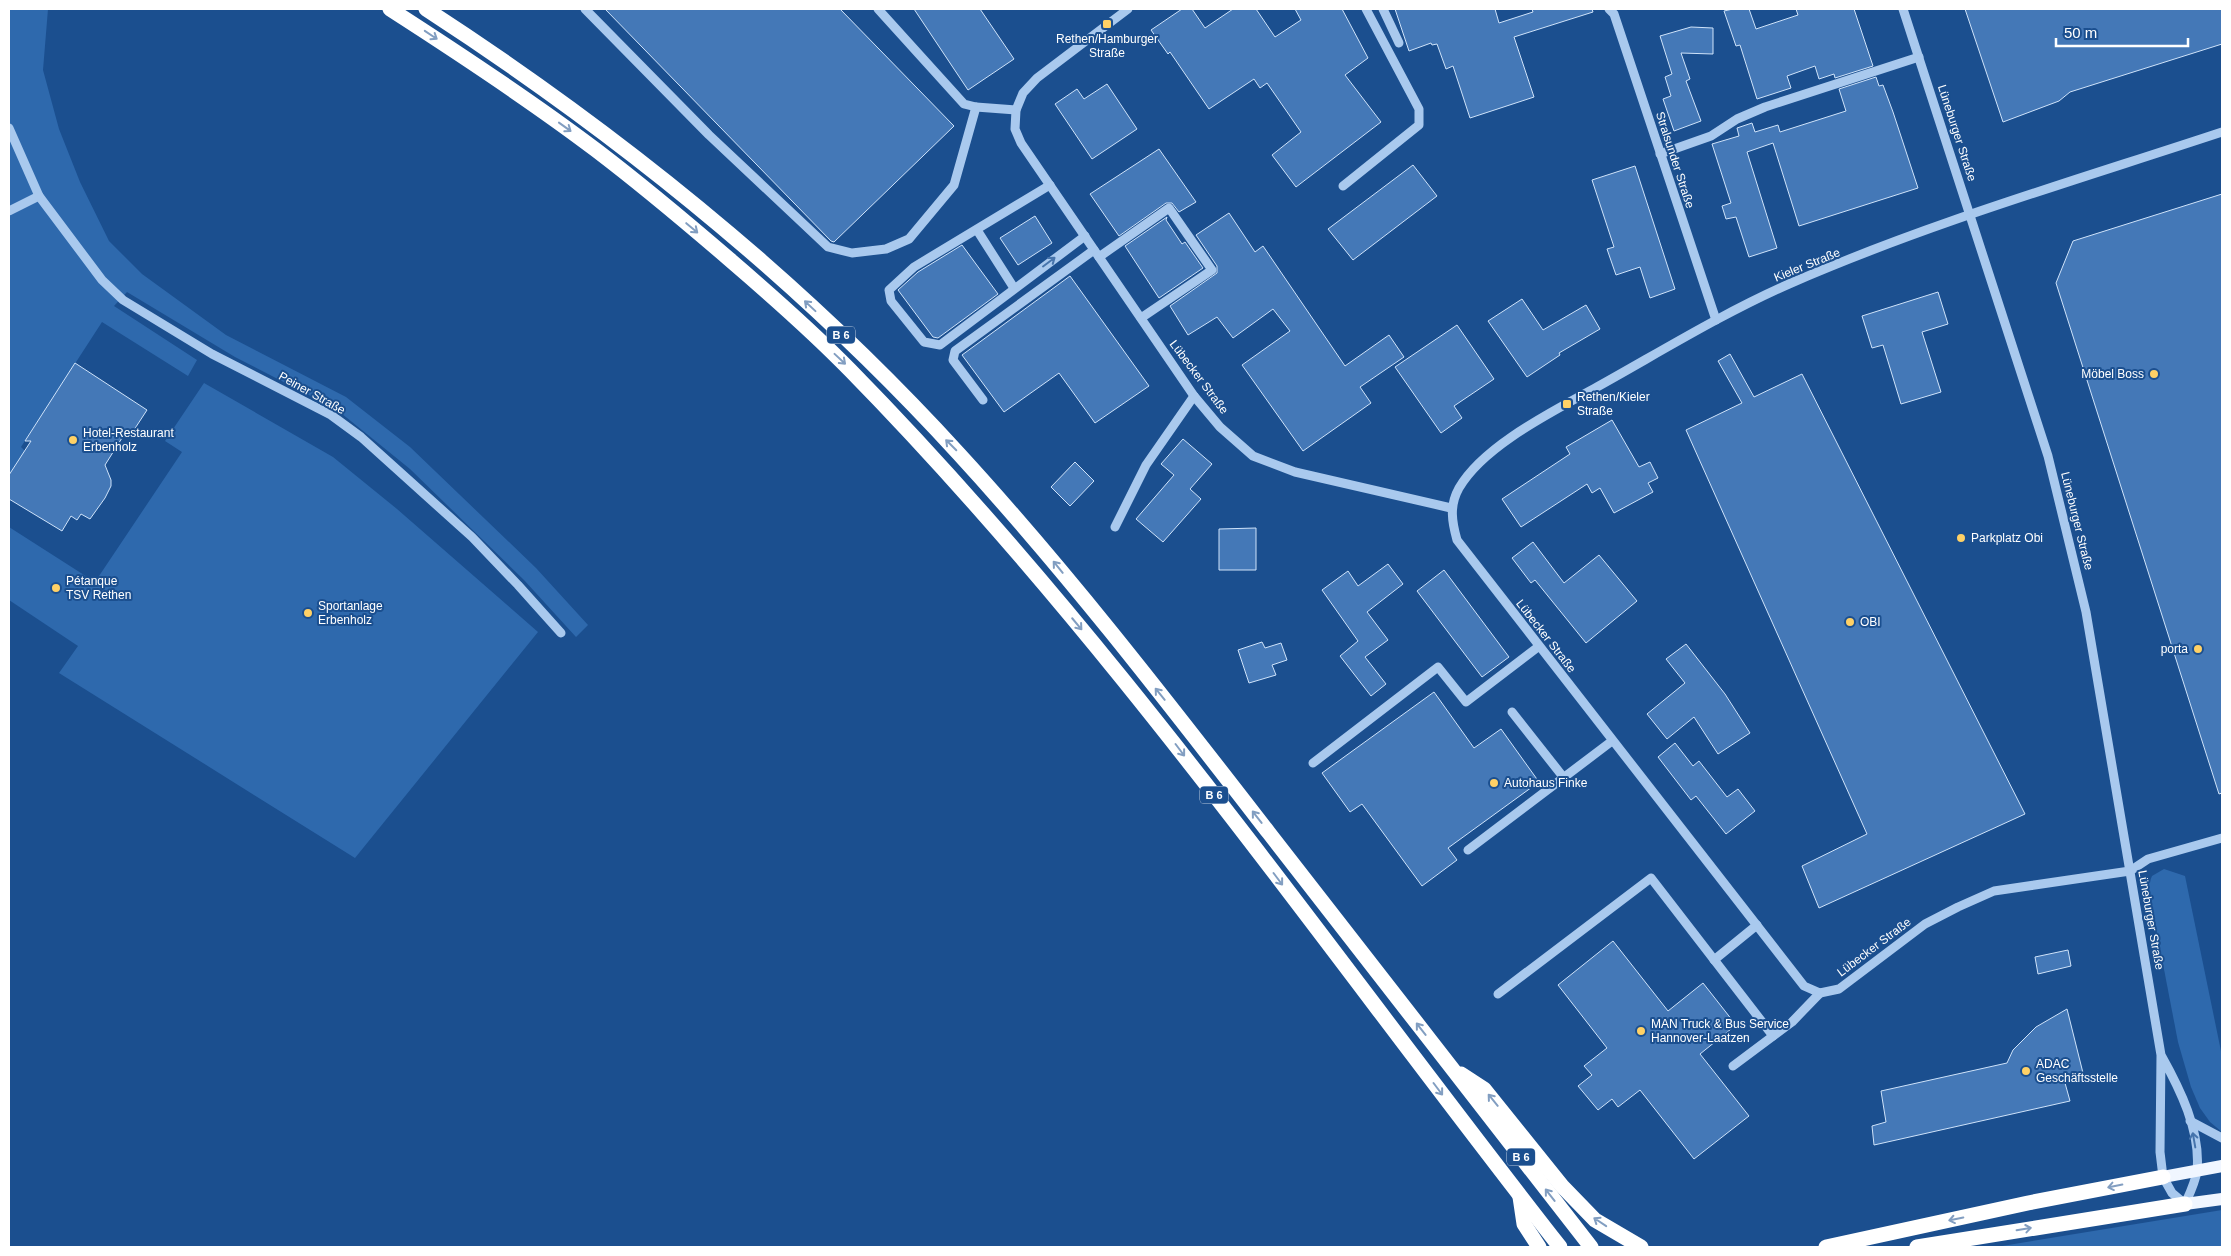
<svg xmlns="http://www.w3.org/2000/svg" width="2231" height="1256" font-family="Helvetica,sans-serif">
  <style>
    .green { fill: #2e69ad }
    .building { fill: #4478b7; stroke: #cfe3fa }
    .lines { fill: none; stroke-linecap: round; stroke-linejoin: round }
    .minor { stroke: #a9c9ee; stroke-width: 9 }
    .major { stroke: #f0f6ff; stroke-width: 12 }
    .highway { stroke: #fff; stroke-width: 15 }
    .oneway { stroke: #829ec1 }
    .oneway2 { stroke: #4674ac }
    .poi-dot { fill: #ffd166; stroke: #1b4f8f; stroke-width: 2 }
    .labels { text-anchor: middle; dominant-baseline: central; stroke-width: 4; stroke-linejoin: round; paint-order: stroke }
    .shield { fill: #1b4f8f; stroke: #bbcadd; stroke-width: 1 }
    .shield-label { font-size: 11px; font-weight: bold; fill: #fff }
    .poi-label { font-size: 12px; fill: #fff; stroke: #1b4f8f; text-anchor: start }
    .street-label { font-size: 12px; fill: #fff; stroke: #1b4f8f }
  </style>
  <rect width="100%" height="100%" fill="#1b4f8f"/>
  <g class="green">
    <path d="M9,9h39l-5,61 16,59 21,53 29,59 33,33 84,61 120,62 64,50 126,121 52,57 -12,12 -52,-57 -114,-111 -74,-60 -101,-52 -108,-65 -13,14 83,54 -9,16 -86,-54 -81,125 4,4 -16,24z"/>
    <path d="M204,383l129,74 64,52 141,123 -183,226 -296,-185 19,-27 -69,-46v-73l86,55 87,-130 -17,-11z"/>
    <path d="M2164,869l21,7 37,180v76l-12,-10 -10,-14 -9,-21 -13,-45 -30,-156 4,-10z"/>
    <path d="M2222,1210v37h-226z"/>
  </g>
  <g class="building">
    <path d="M605,9h235l114,117 -120,116 -3,-1z"/>
    <path d="M914,9h66l34,50 -46,31z"/>
    <path d="M1182,9h10l13,19 28,-19h23l19,28 26,-17 -6,-11h47l26,49 -23,17 36,47 -85,65 -24,-32 29,-23 -34,-49 -7,5 -6,-9 -45,30 -39,-57 -2,2 -17,-24z"/>
    <path d="M1395,9h100l4,14 34,-11 -1,-3h60l1,3 -79,25 20,60 -64,21 -17,-52 -7,3 -9,-25 -5,1 -1,-2 -22,8z"/>
    <path d="M1733,9h16l7,20 42,-14 -2,-6h58l19,57 -38,12 -1,-4 -15,5 -4,-13 -28,10 4,12 -34,11 -17,-54 -4,1 -12,-35z"/>
    <path d="M1965,9h257v35l-152,48 -11,9 -56,21z"/>
    <path d="M1691,27l22,1v26l-32,-1 9,26 -4,2 15,40 -27,10 -11,-32 8,-3 -6,-19 7,-3 -12,-38z"/>
    <path d="M1876,77l3,9 4,-1 10,27 25,76 -119,38 -26,-83 -26,9 30,96 -28,9 -13,-40 -10,2 -4,-13 9,-3 -19,-59 27,-8 -2,-8 15,-5 3,9 23,-7 2,7 66,-21 -7,-22z"/>
    <path d="M1107,84l30,45 -45,30 -37,-55 22,-15 7,10z"/>
    <path d="M1159,149l37,53 -17,10 -7,-9h-6l-47,33 -29,-42z"/>
    <path d="M1413,165l24,31 -84,64 -25,-31z"/>
    <path d="M1635,166l40,123 -25,9 -10,-31 -24,8 -9,-26 7,-2 -22,-67z"/>
    <path d="M2222,194v599l-3,1 -163,-511 17,-42z"/>
    <path d="M1229,213l26,39 8,-6 82,120 44,-31 15,22 -44,30 11,16 -68,48 -61,-86 48,-34 -17,-22 -40,29 -16,-21 -29,18 -18,-29 47,-33v-7l-21,-31z"/>
    <path d="M1035,216l17,27 -34,22 -18,-27z"/>
    <path d="M1167,217l-1,3 16,24 3,-2 18,26 -44,30 -34,-52z"/>
    <path d="M962,245l36,49 -60,44 -5,-1 -35,-47 20,-18z"/>
    <path d="M1070,276l79,110 -54,37 -36,-50 -55,39 -42,-57z"/>
    <path d="M1938,292l10,32 -26,8 19,60 -40,12 -18,-59 -11,3 -10,-32z"/>
    <path d="M1522,299l21,31 43,-25 14,24 -41,24 1,2 -33,22 -39,-56z"/>
    <path d="M1457,325l37,54 -40,27 8,12 -21,15 -46,-66z"/>
    <path d="M1730,354l24,43 48,-23 223,440 -206,94 -17,-42 65,-32 -181,-404 56,-27 -24,-42z"/>
    <path d="M75,363l72,47 -15,23 -5,-3 -22,35 6,15v6l-6,12 -15,21 -9,-5 -4,6 -6,-4 -9,15 -53,-32v-24l22,-34h-6z"/>
    <path d="M1612,420l27,47 11,-5 8,16 -10,5 5,9 -39,21 -14,-25 -8,5 -5,-9 -66,43 -19,-28 68,-45 -4,-7z"/>
    <path d="M1183,439l29,25 -22,25 11,10 -38,43 -27,-23 38,-44 -13,-11z"/>
    <path d="M1075,462l19,19 -24,25 -19,-19z"/>
    <path d="M1256,528v42h-37v-41z"/>
    <path d="M1533,542l31,41 35,-28 38,46 -51,42 -51,-63 -4,3 -19,-25z"/>
    <path d="M1388,564l15,20 -36,28 21,28 -23,17 21,27 -15,12 -31,-40 18,-15 -36,-51 26,-19 10,15z"/>
    <path d="M1444,570l65,87 -27,20 -65,-86z"/>
    <path d="M1262,642l3,6 16,-5 6,17 -15,5 4,10 -27,8 -11,-33z"/>
    <path d="M1686,644l39,50 25,39 -32,21 -24,-37 -27,22 -20,-25 38,-31 -19,-24z"/>
    <path d="M1434,692l40,56 27,-19 38,53 -91,66 9,12 -35,26 -60,-82 -12,8 -28,-39z"/>
    <path d="M1675,743l18,23 6,-5 28,36 11,-8 17,22 -29,23 -30,-38 -5,4 -33,-43z"/>
    <path d="M1613,941l55,70 35,-28 33,42 -36,29 49,62 -55,43 -54,-69 -22,17 -6,-8 -14,11 -20,-24 14,-11 -8,-9 23,-18 -49,-63z"/>
    <path d="M2068,950l3,16 -33,8 -3,-17z"/>
    <path d="M2067,1009l17,68 -19,6 5,18 -196,44 -2,-19 14,-4 -5,-31 126,-28 6,-13 23,-23z"/>
  </g>
  <g class="lines">
    <g class="minor">
      <path d="M585,9l124,126 119,112 24,6 34,-4 23,-10 45,-54 22,-78"/>
      <path d="M878,9l86,95 12,3 40,3"/>
      <path d="M1128,9l-91,69 -14,15 -7,17 -1,19 6,14 173,253 26,31 33,29 42,16 156,36"/>
      <path d="M1383,9l16,34"/>
      <path d="M1609,9l5,5 102,306"/>
      <path d="M1903,9l145,447 38,156 75,443 -1,97 3,25 9,16 13,11c5,-11 10,-21 12,-33 4,-40 -17,-82 -36,-116"/>
      <path d="M9,128l30,68 63,84 21,20 89,54 119,61 30,22 111,100 46,48 43,48"/>
      <path d="M2222,132c-145,48 -293,91 -433,152 -66,29 -129,68 -192,103 -43,24 -113,58 -138,101 -10,18 -7,34 -2,52l347,446 16,7 19,-4 86,-65 33,-17 36,-16 136,-20 18,-12 74,-21"/>
      <path d="M1660,154l51,-18 26,-17 28,-12 154,-50"/>
      <path d="M1050,185l-136,82 -25,23 2,11 33,41 16,3 145,-109"/>
      <path d="M1343,186l76,-61v-16l-53,-100"/>
      <path d="M9,211l30,-15"/>
      <path d="M977,230l37,58"/>
      <path d="M1099,257l70,-49 43,62 -71,48"/>
      <path d="M983,400l-30,-40 2,-9 139,-101"/>
      <path d="M1115,527l31,-62 48,-69"/>
      <path d="M1512,712l52,66"/>
      <path d="M1313,763l125,-96 28,35 72,-55"/>
      <path d="M1468,850l144,-109"/>
      <path d="M1714,960l43,-35"/>
      <path d="M1498,994l153,-116 122,158"/>
      <path d="M1733,1066l59,-44 28,-29"/>
      <path d="M2190,1121l32,17"/>
    </g>
    <g class="major">
      <path d="M2163,1177l59,-11"/>
      <path d="M2185,1204l37,-5"/>
    </g>
    <g class="highway">
      <path d="M390,9c70,45 140,91 206,141 46,35 90,72 133,109 42,36 83,72 121,111 264,269 478,581 710,877"/>
      <path d="M426,9c194,126 376,273 533,445 110,120 210,250 310,379 107,138 215,276 322,414"/>
      <path d="M1461,1074l23,15 78,97 33,34 46,27"/>
      <path d="M1520,1197l4,27 15,23"/>
      <path d="M1826,1247l202,-44 135,-26"/>
      <path d="M1917,1247l268,-43"/>
    </g>
  </g>
  <defs><path id="oneway-shaft" d="M-6 0H5M1.5-3L5.5 0L1.5 3" fill="none" stroke-width="1.6" stroke-linecap="round" stroke-linejoin="round" transform="scale(1.25)"/></defs>
  <g class="oneway">
    <use href="#oneway-shaft" transform="translate(431 35) rotate(34)"/>
    <use href="#oneway-shaft" transform="translate(565 127) rotate(36)"/>
    <use href="#oneway-shaft" transform="translate(692 228) rotate(40)"/>
    <use href="#oneway-shaft" transform="translate(810 306) rotate(-137)"/>
    <use href="#oneway-shaft" transform="translate(840 359) rotate(43)"/>
    <use href="#oneway-shaft" transform="translate(951 445) rotate(-135)"/>
    <use href="#oneway-shaft" transform="translate(1058 567) rotate(-129)"/>
    <use href="#oneway-shaft" transform="translate(1077 624) rotate(50)"/>
    <use href="#oneway-shaft" transform="translate(1160 694) rotate(-129)"/>
    <use href="#oneway-shaft" transform="translate(1180 750) rotate(53)"/>
    <use href="#oneway-shaft" transform="translate(1257 817) rotate(-128)"/>
    <use href="#oneway-shaft" transform="translate(1278 879) rotate(53)"/>
    <use href="#oneway-shaft" transform="translate(1421 1029) rotate(-128)"/>
    <use href="#oneway-shaft" transform="translate(1438 1089) rotate(53)"/>
    <use href="#oneway-shaft" transform="translate(1493 1100) rotate(-129)"/>
    <use href="#oneway-shaft" transform="translate(2115 1186) rotate(169)"/>
    <use href="#oneway-shaft" transform="translate(1550 1195) rotate(-128)"/>
    <use href="#oneway-shaft" transform="translate(1956 1219) rotate(168)"/>
    <use href="#oneway-shaft" transform="translate(1600 1222) rotate(-146)"/>
    <use href="#oneway-shaft" transform="translate(2024 1229) rotate(-9)"/>
  </g>
  <g class="oneway2">
    <use href="#oneway-shaft" transform="translate(1049 262) rotate(-37)"/>
    <use href="#oneway-shaft" transform="translate(2194 1140) rotate(-100)"/>
  </g>
  <g class="poi-dot">
    <rect x="1102" y="19" width="10" height="10" rx="2.5"/>
    <circle cx="2154" cy="374" r="5"/>
    <rect x="1562" y="399" width="10" height="10" rx="2.5"/>
    <circle cx="73" cy="440" r="5"/>
    <circle cx="1961" cy="538" r="5"/>
    <circle cx="56" cy="588" r="5"/>
    <circle cx="308" cy="613" r="5"/>
    <circle cx="1850" cy="622" r="5"/>
    <circle cx="2198" cy="649" r="5"/>
    <circle cx="1494" cy="783" r="5"/>
    <circle cx="1641" cy="1031" r="5"/>
    <circle cx="2026" cy="1071" r="5"/>
  </g>
  <g class="labels">
    <g class="shield">
      <rect x="827" y="326.5" width="28" height="17" rx="4"/>
      <rect x="1200" y="786.5" width="28" height="17" rx="4"/>
      <rect x="1507" y="1148.5" width="28" height="17" rx="4"/>
    </g>
    <g class="shield-label">
      <text x="841" y="335">B 6</text>
      <text x="1214" y="795">B 6</text>
      <text x="1521" y="1157">B 6</text>
    </g>
    <g class="poi-label">
      <text x="1107" y="39" text-anchor="middle">Rethen/Hamburger<tspan x="1107" dy="14">Straße</tspan></text>
      <text x="2144" y="374" text-anchor="end">Möbel Boss</text>
      <text x="1577" y="397">Rethen/Kieler<tspan x="1577" dy="14">Straße</tspan></text>
      <text x="83" y="433">Hotel-Restaurant<tspan x="83" dy="14">Erbenholz</tspan></text>
      <text x="1971" y="538">Parkplatz Obi</text>
      <text x="66" y="581">Pétanque<tspan x="66" dy="14">TSV Rethen</tspan></text>
      <text x="318" y="606">Sportanlage<tspan x="318" dy="14">Erbenholz</tspan></text>
      <text x="1860" y="622">OBI</text>
      <text x="2188" y="649" text-anchor="end">porta</text>
      <text x="1504" y="783">Autohaus Finke</text>
      <text x="1651" y="1024">MAN Truck &amp; Bus Service<tspan x="1651" dy="14">Hannover-Laatzen</tspan></text>
      <text x="2036" y="1064">ADAC<tspan x="2036" dy="14">Geschäftsstelle</tspan></text>
    </g>
    <g class="street-label">
      <text transform="translate(1957 133) rotate(72)">Lüneburger Straße</text>
      <text transform="translate(1675 160) rotate(72)">Stralsunder Straße</text>
      <text transform="translate(1807 265) rotate(-22)">Kieler Straße</text>
      <text transform="translate(1199 377) rotate(53)">Lübecker Straße</text>
      <text transform="translate(312 393) rotate(29)">Peiner Straße</text>
      <text transform="translate(2077 521) rotate(76)">Lüneburger Straße</text>
      <text transform="translate(1546 636) rotate(52)">Lübecker Straße</text>
      <text transform="translate(2151 920) rotate(80)">Lüneburger Straße</text>
      <text transform="translate(1874 947) rotate(-37)">Lübecker Straße</text>
    </g>
  </g>
  <rect width="2231" height="1256" fill="none" stroke="#ffffff" stroke-width="20"/>
  <path d="M2056 38v8h132v-8" fill="none" stroke="#ffffff" stroke-width="2.5"/>
  <text x="2064" y="38" font-size="15" fill="#ffffff" stroke="#1b4f8f" stroke-width="4" paint-order="stroke">50 m</text>
</svg>
